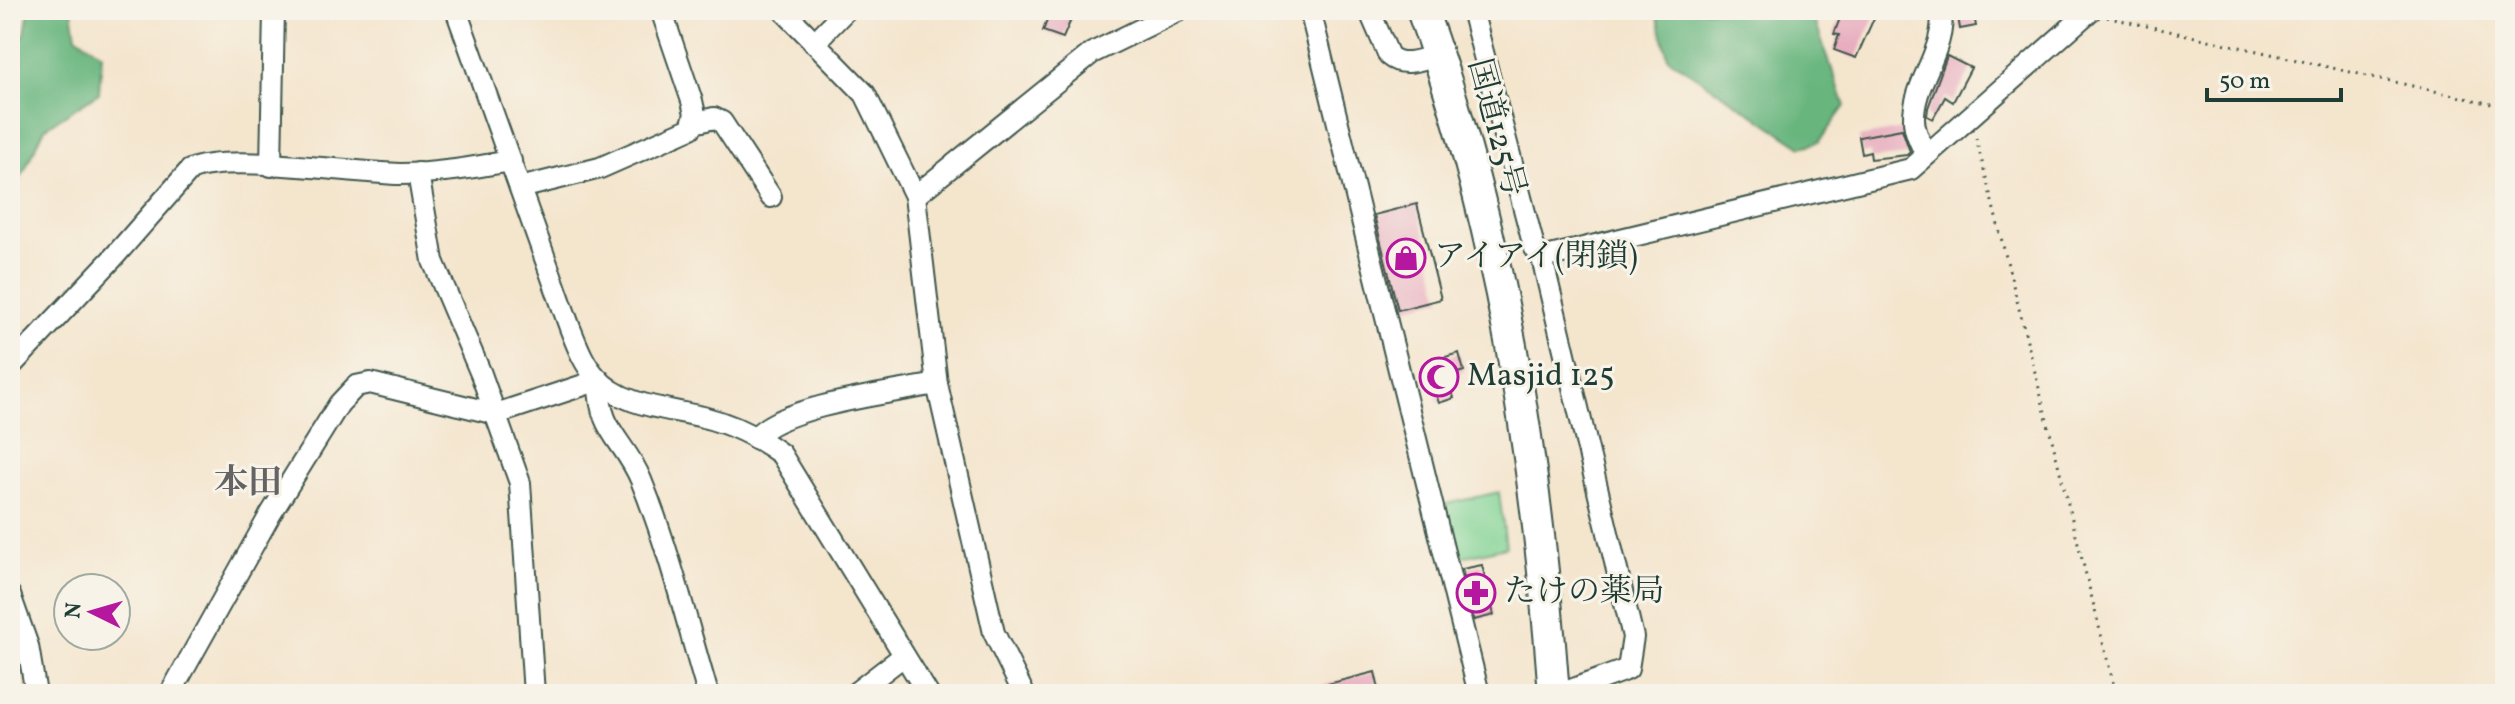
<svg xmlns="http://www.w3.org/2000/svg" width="2515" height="704" font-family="Vollkorn,'Noto Serif JP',serif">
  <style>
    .green { fill: #81d394; stroke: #508864; stroke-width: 2 }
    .forest { fill: #68b57e; stroke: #447959; stroke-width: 2 }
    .building { fill: #e7aabd }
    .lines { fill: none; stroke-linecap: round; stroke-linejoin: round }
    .minor-casing { stroke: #3f564b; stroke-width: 24 }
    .highway-casing { stroke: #3f564b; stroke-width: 34 }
    .path { stroke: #3f564b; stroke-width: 3; stroke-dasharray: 2 6; stroke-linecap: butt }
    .minor { stroke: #fff; stroke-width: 20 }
    .highway { stroke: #fff; stroke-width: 30 }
    .labels { text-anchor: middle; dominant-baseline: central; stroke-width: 6; stroke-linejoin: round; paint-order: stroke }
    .street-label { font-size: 32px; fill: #1f3d34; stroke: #f7f3e8 }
    .poi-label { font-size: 32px; fill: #1f3d34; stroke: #f7f3e8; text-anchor: start }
    .neighbourhood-label { font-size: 34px; font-weight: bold; fill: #656364; stroke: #f7f3e8 }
  </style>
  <rect width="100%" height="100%" fill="#f7f3e8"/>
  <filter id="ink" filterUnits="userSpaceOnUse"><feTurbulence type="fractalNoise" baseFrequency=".0125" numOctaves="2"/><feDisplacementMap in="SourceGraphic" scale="16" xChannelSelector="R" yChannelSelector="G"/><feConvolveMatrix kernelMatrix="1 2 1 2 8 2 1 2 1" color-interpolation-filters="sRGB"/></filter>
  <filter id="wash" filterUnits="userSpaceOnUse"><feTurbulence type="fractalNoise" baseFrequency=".006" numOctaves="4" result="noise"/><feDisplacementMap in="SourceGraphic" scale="32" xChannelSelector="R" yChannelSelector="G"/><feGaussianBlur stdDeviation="1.8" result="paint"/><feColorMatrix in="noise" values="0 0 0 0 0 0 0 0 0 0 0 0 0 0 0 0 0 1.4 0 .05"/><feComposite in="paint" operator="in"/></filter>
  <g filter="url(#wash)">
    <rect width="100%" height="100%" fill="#f4e5cd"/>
    <path class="green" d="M1499,492l7,55 -53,12 -11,-54z"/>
    <g class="forest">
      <path d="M29,10h43l4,26 26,18 -3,39 -54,35 -23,48 -12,-1v-123l15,-19z"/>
      <path d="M1656,10h155l34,96 -26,36 -17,5 -134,-89z"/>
    </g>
    <g id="blocks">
      <g class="building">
        <path d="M1051,10l22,5 -10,23 -20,-7z"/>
        <path d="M1854,10l21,6 -19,42 -22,-8 5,-15 -5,-1 8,-21 9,3z"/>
        <path d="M1957,10h16l3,16 -16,3z"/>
        <path d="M1947,56l24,12 -18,34 -8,-5 -12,22 -6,-3 1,-8z"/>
        <path d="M1902,129l8,23 -3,3 -36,4 -1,-7 -8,2 -3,-17z"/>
        <path d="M1417,204l24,95 -43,11 -24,-95z"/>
        <path d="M1459,353l5,18 -16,5 6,22 -15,5 -14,-40z"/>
        <path d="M1482,565l12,50 -20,5 -12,-51z"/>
        <path d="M1375,672l5,22h-72v-5z"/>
      </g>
    </g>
  </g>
  <g filter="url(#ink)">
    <use href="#blocks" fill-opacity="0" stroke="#3f564b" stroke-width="2"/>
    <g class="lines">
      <g class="minor-casing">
        <g id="minor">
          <path d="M456,10l114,318c7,17 13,35 26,49 26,30 72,31 107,40 28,7 55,20 78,37l147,240"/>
          <path d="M783,10l82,84 50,102 22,188 57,249 30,61"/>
          <path d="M1310,10l169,684"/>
          <path d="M1369,10l20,46c14,12 33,3 49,-1"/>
          <path d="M1472,10l62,237 8,11"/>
          <path d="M814,43l32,-33"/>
          <path d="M694,123l20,-5 8,4 49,75"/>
          <path d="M1926,155c-5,-11 -12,-23 -12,-36 -1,-37 33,-69 27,-109"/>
          <path d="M271,166l3,-156"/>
          <path d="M418,173l15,88 48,113 39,109 14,211"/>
          <path d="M520,188l80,-20 91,-40 4,-14 -3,-13 -31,-91"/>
          <path d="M915,196l177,-143 88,-43"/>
          <path d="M10,367l102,-108 78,-89c35,-17 163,3 210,4 37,0 75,-7 111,-13"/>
          <path d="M755,438c24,-32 141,-46 182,-54"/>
          <path d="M10,595l18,51 8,48"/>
          <path d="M170,694l100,-179 69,-111 17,-18 14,-3 126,31 103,-34c-1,52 25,59 42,100 28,69 46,143 67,214"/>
          <path d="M854,694l48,-37"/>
          <path d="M1560,694l68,-25 5,-32 -91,-379 369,-89 180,-159"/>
        </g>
      </g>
      <g class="highway-casing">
        <path id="highway" d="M1422,10c79,218 115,453 132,684"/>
      </g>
      <g class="path">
        <path d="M2107,17l398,90"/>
        <path d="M1976,138l140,556"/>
      </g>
      <use href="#minor" class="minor"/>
      <use href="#highway" class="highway"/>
    </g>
  </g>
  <defs>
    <g id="shop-ring" transform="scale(2)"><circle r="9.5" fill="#f7f3e8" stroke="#b5179e" stroke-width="1.5"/><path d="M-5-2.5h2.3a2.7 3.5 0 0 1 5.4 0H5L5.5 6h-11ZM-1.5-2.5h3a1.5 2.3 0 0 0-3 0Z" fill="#b5179e"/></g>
    <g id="mosque-ring" transform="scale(2)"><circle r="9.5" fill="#f7f3e8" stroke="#b5179e" stroke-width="1.5"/><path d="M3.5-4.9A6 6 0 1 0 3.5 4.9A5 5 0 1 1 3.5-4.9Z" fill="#b5179e"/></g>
    <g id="pharmacy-ring" transform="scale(2)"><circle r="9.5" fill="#f7f3e8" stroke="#b5179e" stroke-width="1.5"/><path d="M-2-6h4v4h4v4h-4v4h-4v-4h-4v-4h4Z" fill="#b5179e"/></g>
  </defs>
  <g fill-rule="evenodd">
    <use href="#shop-ring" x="1406" y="258"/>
    <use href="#mosque-ring" x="1439" y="377"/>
    <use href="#pharmacy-ring" x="1476" y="593"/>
  </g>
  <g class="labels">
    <g class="street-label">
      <text transform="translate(1495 128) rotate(75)">国道125号</text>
    </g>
    <g class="poi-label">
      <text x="1434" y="258">アイアイ(閉鎖)</text>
      <text x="1467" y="377">Masjid 125</text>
      <text x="1504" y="593">たけの薬局</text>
    </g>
    <g class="neighbourhood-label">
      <text x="248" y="484">本田</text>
    </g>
  </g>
  <rect width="2515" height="704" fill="none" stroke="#f7f3e8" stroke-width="40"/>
  <g transform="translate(92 612) rotate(275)"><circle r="38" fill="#f7f3e8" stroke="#a1aaa0" stroke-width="2"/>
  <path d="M0-6L14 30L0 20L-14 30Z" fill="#b5179e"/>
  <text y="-12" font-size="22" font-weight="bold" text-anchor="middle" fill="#1f3d34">N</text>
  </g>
  <path d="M2207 88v12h134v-12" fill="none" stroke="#1f3d34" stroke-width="4"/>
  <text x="2219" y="88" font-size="24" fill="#1f3d34" stroke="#f7f3e8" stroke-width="6" paint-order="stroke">50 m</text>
</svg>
